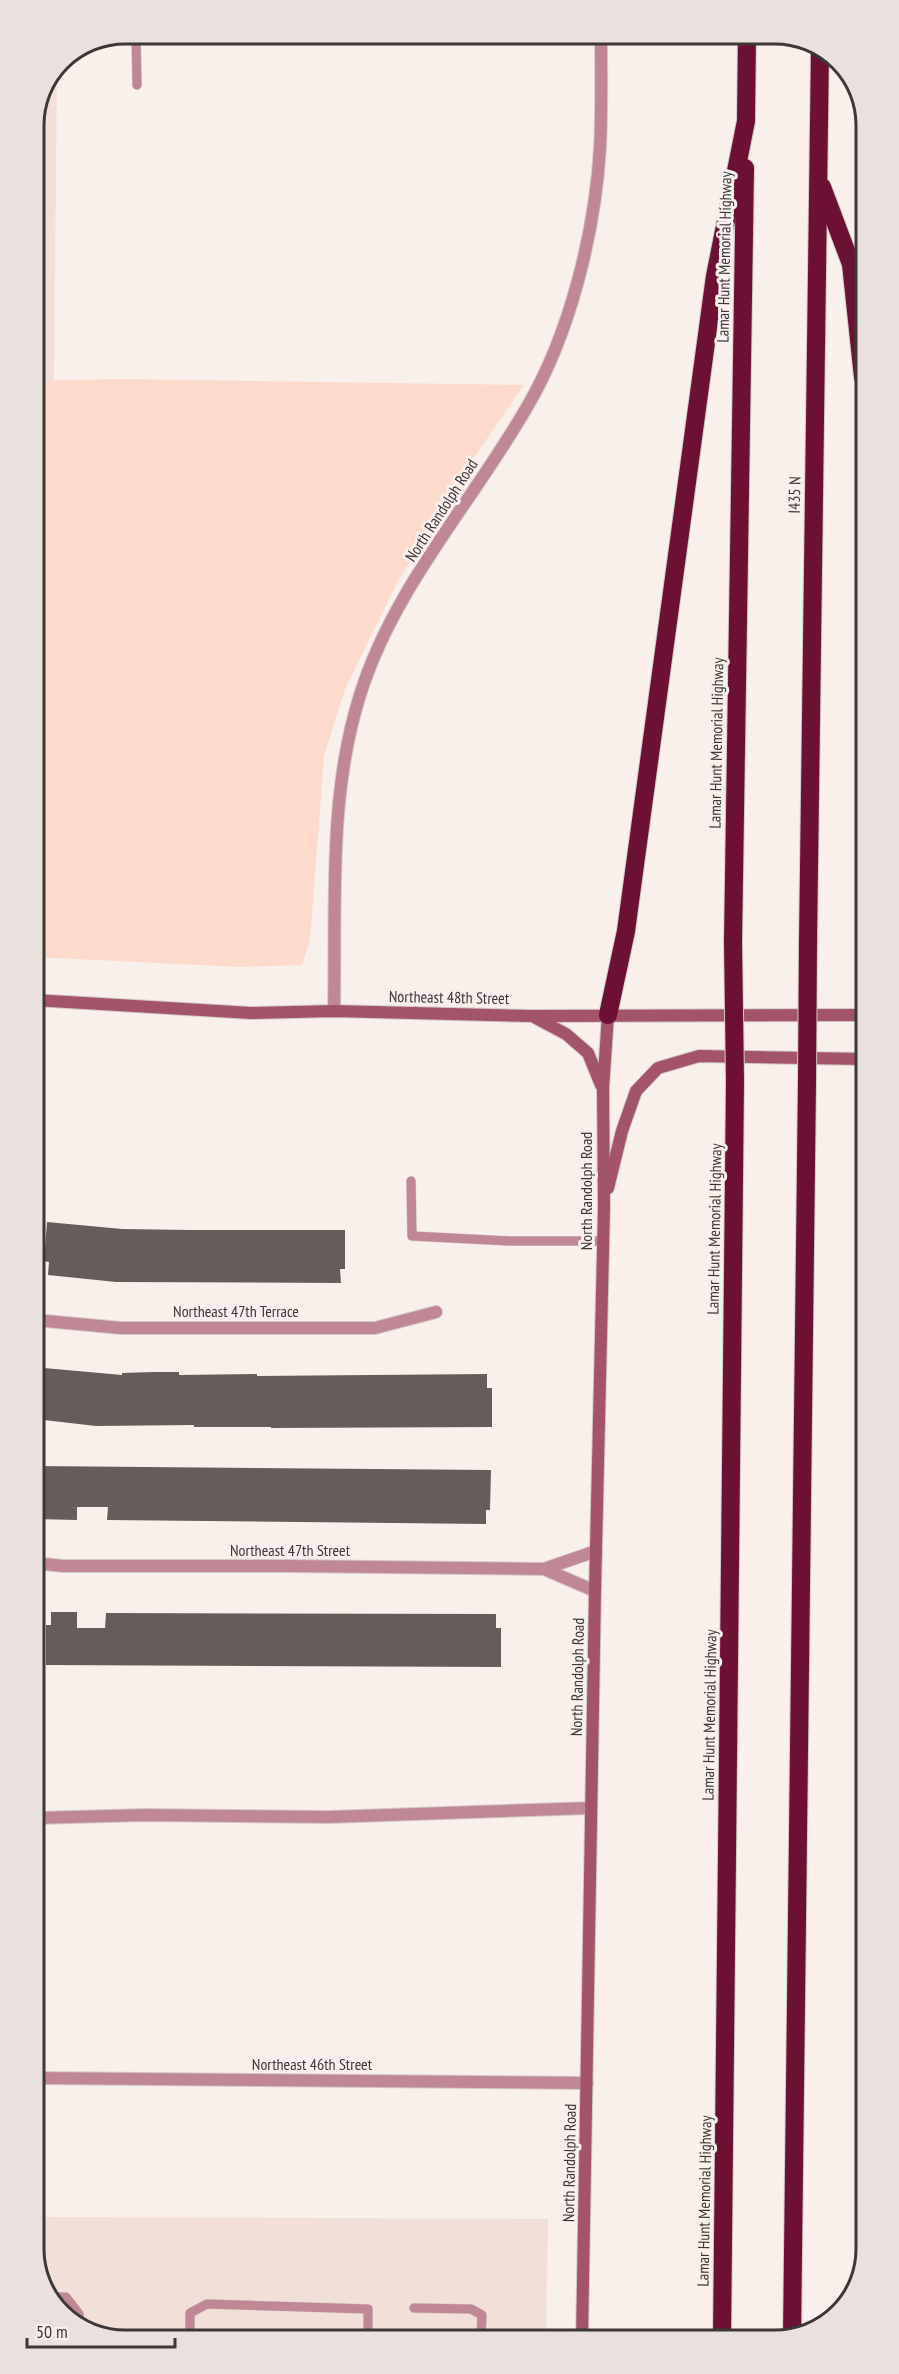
<svg xmlns="http://www.w3.org/2000/svg" width="899" height="2374" font-family="'PT Sans Narrow',sans-serif">
  <style>
    .built { fill: #f2e0d8 }
    .green { fill: #fcdbcc }
    .building { fill: #665d5a }
    .lines { fill: none; stroke-linecap: round; stroke-linejoin: round }
    .lane-casing { stroke: #d3cac7; stroke-width: 10 }
    .street-casing { stroke: #d3cac7; stroke-width: 14 }
    .secondary-casing { stroke: #d3cac7; stroke-width: 14 }
    .highway-casing { stroke: #d3cac7; stroke-width: 20 }
    .lane { stroke: #c08895; stroke-width: 9 }
    .street { stroke: #c08895; stroke-width: 12 }
    .secondary { stroke: #a35469; stroke-width: 12 }
    .highway { stroke: #6c1133; stroke-width: 18 }
    .highway-bridge-casing { stroke: #d3cac7; stroke-width: 20; stroke-linecap: butt }
    .highway-bridge { stroke: #6c1133; stroke-width: 18 }
    .labels { text-anchor: middle; dominant-baseline: central; stroke-width: 6; stroke-linejoin: round; paint-order: stroke }
    .street-label { font-size: 16px; fill: #3c3836; stroke: #f9efeb }
    .rim { fill: none; stroke: #3c3836; stroke-width: 3 }
  </style>
  <rect width="100%" height="100%" fill="#f9efeb"/>
  <g class="built">
    <path d="M57,67l-3,314h-20l-1,-262z"/>
    <path d="M36,2217l512,2 -2,120 -428,2 -54,-23 -28,-45z"/>
  </g>
  <path class="green" d="M120,379l404,6 -66,96 -60,100 -53,108 -21,67 -14,184 -8,25 -62,2 -206,-10v-576z"/>
  <g class="building">
    <path d="M47,1222l75,7 68,1h155v39h-5l1,14 -225,-1 -68,-7 1,-13 -5,-1z"/>
    <path d="M44,1368l78,7v-2l32,-1h25v3l78,-1v2l230,-2v14h5v39l-221,1v-1h-77v-2l-98,1 -61,-7 3,-39 5,1z"/>
    <path d="M35,1466l456,4 -1,40h-4v14l-379,-4 1,-13h-31v13l-42,-1z"/>
    <path d="M51,1612h26v16h28l1,-15 390,1v14h5v39l-455,-2v-40h5z"/>
  </g>
  <g class="lines">
    <g class="lane-casing">
      <g id="lane">
        <path d="M136,33l1,52"/>
        <path d="M411,1181l1,55 97,5h94"/>
        <path d="M51,2297h15l13,17v11"/>
        <path d="M414,2308l57,1 11,6 -1,24"/>
        <path d="M190,2340v-27l17,-9 161,5v31"/>
      </g>
    </g>
    <g class="street-casing">
      <g id="street">
        <path d="M334,1011c2,-105 -6,-215 26,-316 33,-107 112,-192 167,-288 43,-73 68,-175 73,-259 2,-38 1,-77 1,-115"/>
        <path d="M35,1320l86,8h254l61,-16"/>
        <path d="M35,1563l28,3h225l256,3 52,-18"/>
        <path d="M544,1569l51,22"/>
        <path d="M36,1818l109,-3 184,2 262,-9"/>
        <path d="M36,2078l551,5"/>
      </g>
    </g>
    <g class="secondary-casing">
      <g id="secondary">
        <path d="M34,1000l217,13 83,-2 198,5 332,-1"/>
        <path d="M534,1017l32,17 22,19 13,32"/>
        <path d="M608,1188l14,-57 14,-40 22,-23 41,-12 165,3"/>
        <path d="M582,2339l13,-748 9,-383 -1,-119 5,-74"/>
      </g>
    </g>
    <g class="highway-casing">
      <g id="highway">
        <path d="M822,187l29,77 12,113"/>
        <path d="M733,942l12,-774"/>
        <path d="M808,943l12,-895"/>
        <path d="M608,1015l18,-84 89,-655 31,-155 1,-88"/>
        <path d="M722,2338l13,-1258"/>
        <path d="M792,2338l15,-1257"/>
      </g>
    </g>
    <use href="#lane" class="lane"/>
    <use href="#street" class="street"/>
    <use href="#secondary" class="secondary"/>
    <use href="#highway" class="highway"/>
    <g class="highway-bridge-casing">
      <g id="highway-bridge">
        <path d="M733,942l2,138"/>
        <path d="M807,1081l1,-138"/>
      </g>
    </g>
    <use href="#highway-bridge" class="highway-bridge"/>
  </g>
  <g class="labels">
    <g class="street-label">
      <text transform="translate(724 257) rotate(-89)">Lamar Hunt Memorial Highway</text>
      <text transform="translate(794 495) rotate(-89)">I435 N</text>
      <text transform="translate(441 510) rotate(-57)">North Randolph Road</text>
      <text transform="translate(716 743) rotate(-89)">Lamar Hunt Memorial Highway</text>
      <text transform="translate(449 997) rotate(1)">Northeast 48th Street</text>
      <text transform="translate(586 1191) rotate(-90)">North Randolph Road</text>
      <text transform="translate(714 1229) rotate(-89)">Lamar Hunt Memorial Highway</text>
      <text x="236" y="1311">Northeast 47th Terrace</text>
      <text x="290" y="1550">Northeast 47th Street</text>
      <text transform="translate(577 1677) rotate(-89)">North Randolph Road</text>
      <text transform="translate(709 1715) rotate(-89)">Lamar Hunt Memorial Highway</text>
      <text x="312" y="2064">Northeast 46th Street</text>
      <text transform="translate(569 2163) rotate(-89)">North Randolph Road</text>
      <text transform="translate(704 2201) rotate(-89)">Lamar Hunt Memorial Highway</text>
    </g>
  </g>
  <path d="M0 0H899V2374H0ZM125 44H775A81 81 0 0 1 856 125V2249A81 81 0 0 1 775 2330H125A81 81 0 0 1 44 2249V125A81 81 0 0 1 125 44Z" fill="#eae0dd" fill-rule="evenodd"/>
  <path class="rim" d="M125 44H775A81 81 0 0 1 856 125V2249A81 81 0 0 1 775 2330H125A81 81 0 0 1 44 2249V125A81 81 0 0 1 125 44Z"/>
  <path d="M27 2338v9h148v-9" fill="none" stroke="#3c3836" stroke-width="3"/>
  <text x="36" y="2338" font-size="18" fill="#3c3836" stroke="#f9efeb" stroke-width="4.5" paint-order="stroke">50 m</text>
</svg>
